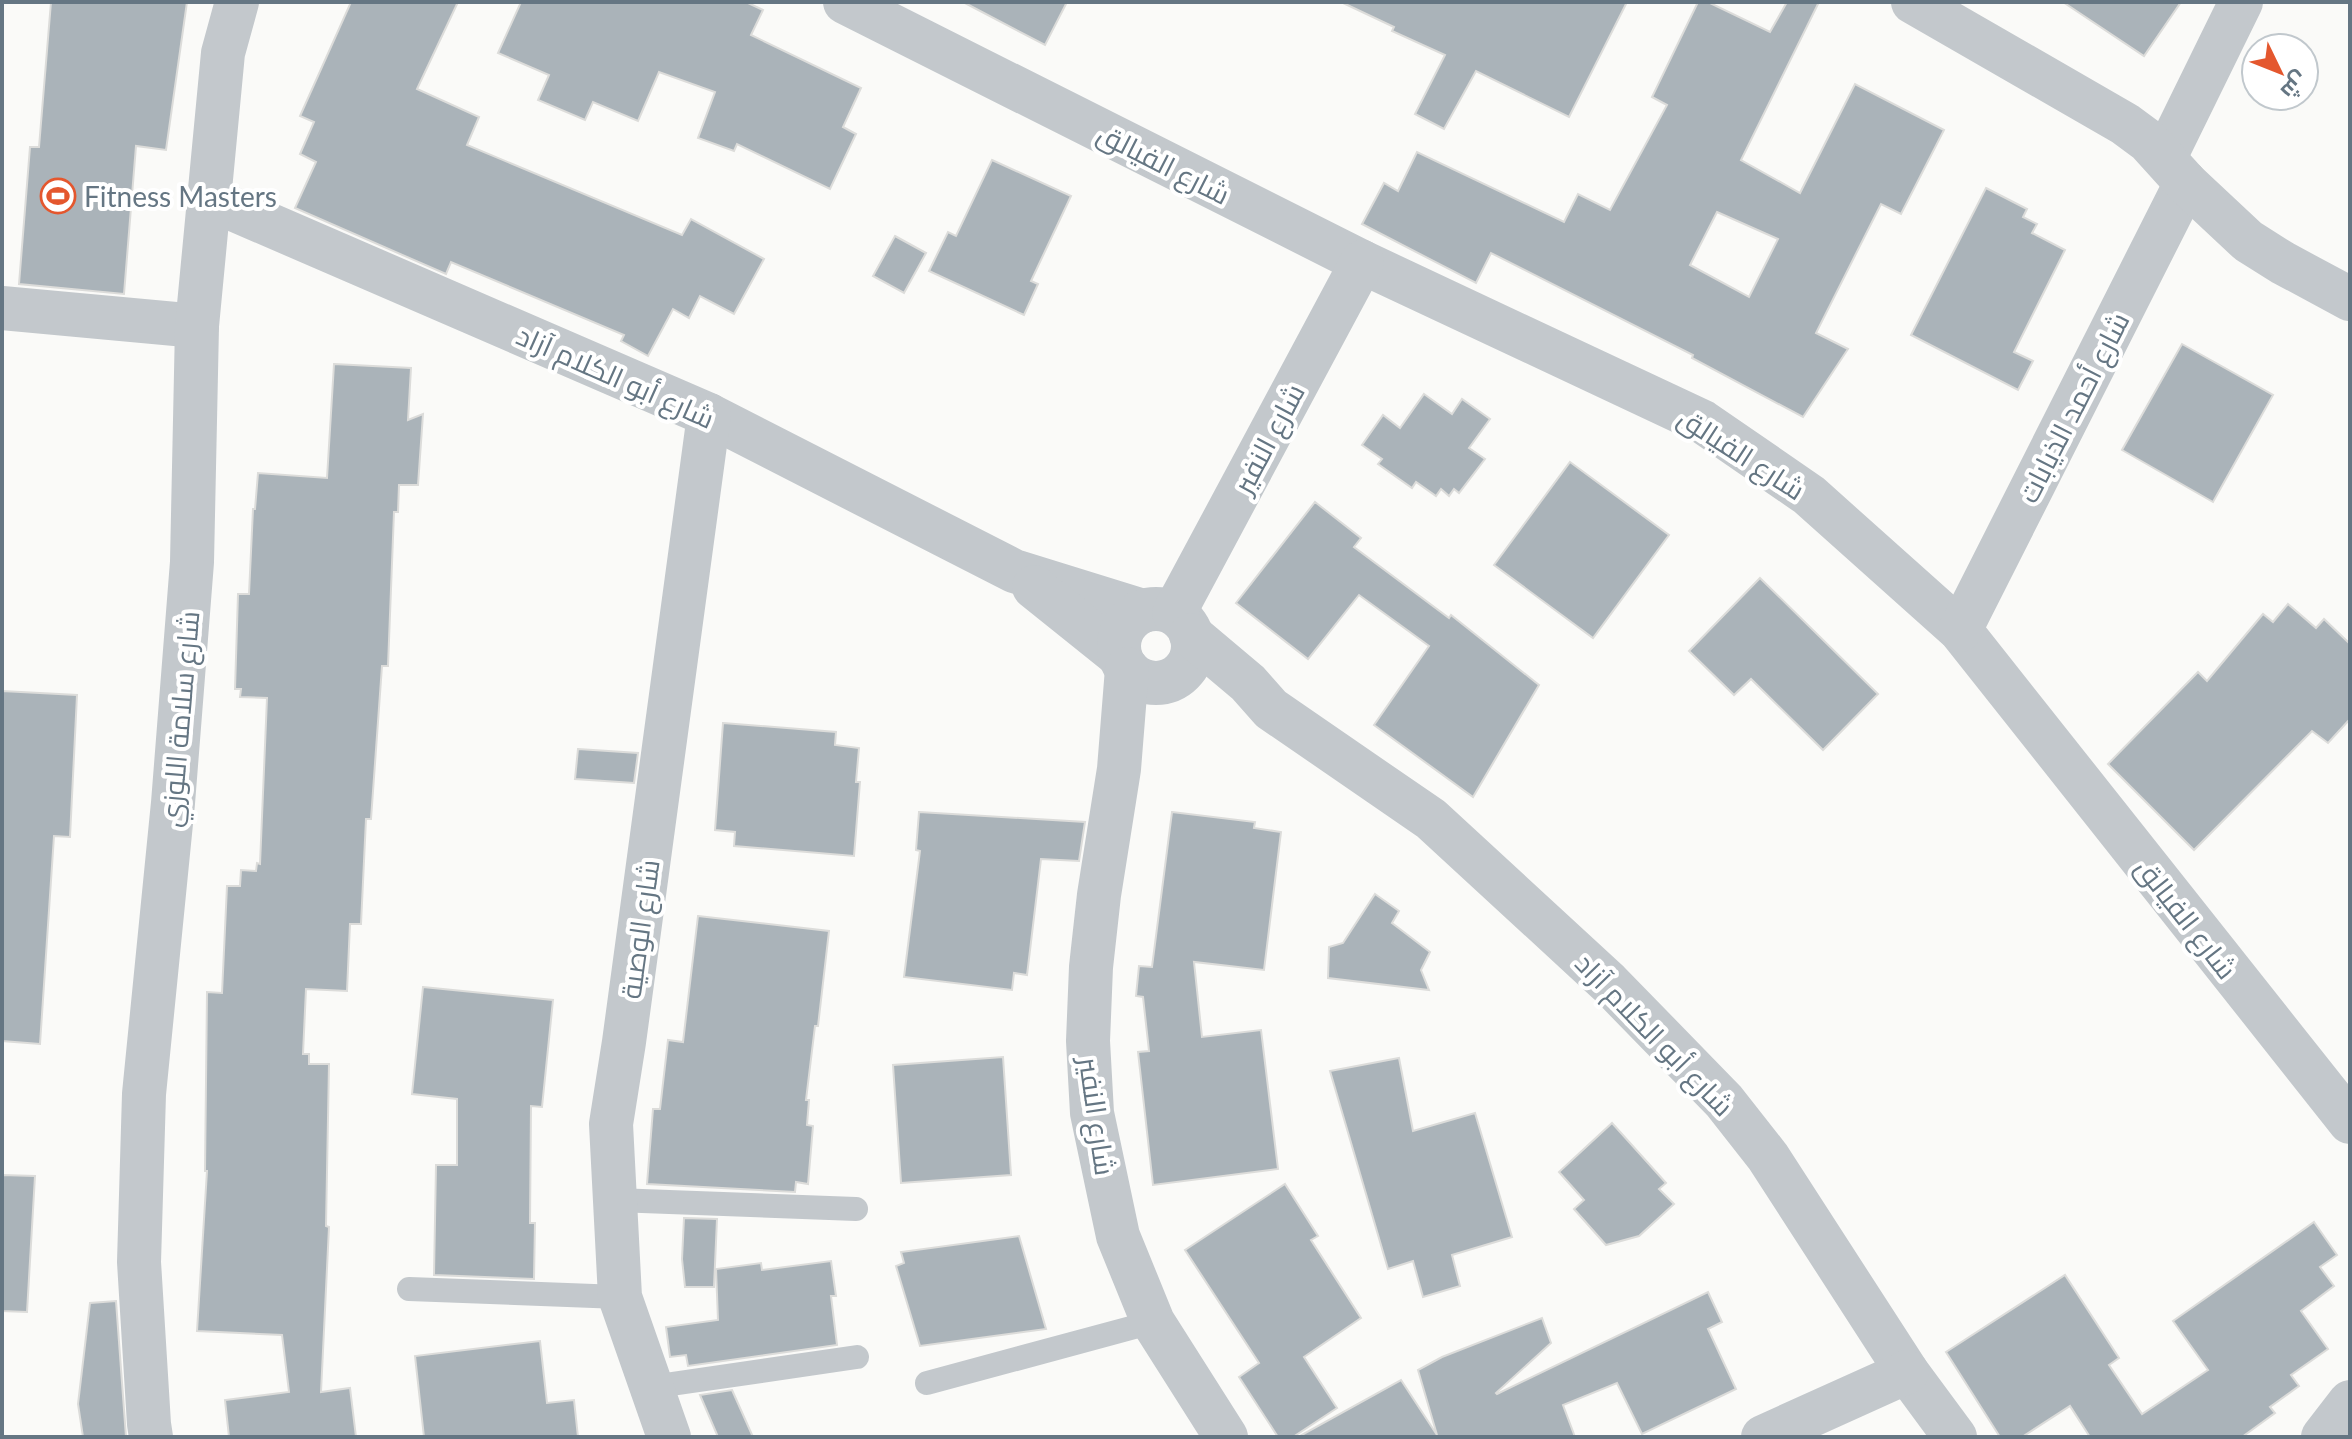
<svg xmlns="http://www.w3.org/2000/svg" width="2352" height="1439" font-family="Lato,Cairo,sans-serif">
  <style>
    .building { fill: #aab3b9; stroke: #dcdcda; stroke-width: 2; fill-rule: evenodd }
    .lines { fill: none; stroke-linecap: round; stroke-linejoin: round }
    .service { stroke: #c3c8cc; stroke-width: 24 }
    .minor { stroke: #c3c8cc; stroke-width: 44 }
    .tertiary { stroke: #c3c8cc; stroke-width: 44 }
    .labels { text-anchor: middle; dominant-baseline: central; stroke-width: 8; stroke-linejoin: round; paint-order: stroke }
    .street-label { font-size: 28px; fill: #657683; stroke: #fff }
    .poi-label { font-size: 28px; fill: #657683; stroke: #fff; text-anchor: start }
  </style>
  <rect width="100%" height="100%" fill="#fafaf8"/>
  <g class="building">
    <path d="M51,2h136l-21,148 -30,-4 -12,148 -105,-10 11,-137h9z"/>
    <path d="M351,2h107l-41,87 62,28 -12,28 215,90 9,-16 73,40 -30,55 -34,-18 -11,22 -16,-9 -25,47 -27,-15 3,-6 -173,-73 -5,12 -151,-66 21,-46 -16,-8 14,-32 -14,-6z"/>
    <path d="M521,2h225l17,8 -12,25 110,53 -18,39 13,7 -26,55 -93,-45 -3,7 -36,-13 17,-46 -56,-20 -21,49 -45,-19 -8,18 -47,-20 11,-25 -51,-22z"/>
    <path d="M963,2h104l-22,43z"/>
    <path d="M1341,2h286l-58,115 -93,-46 -32,58 -29,-15 30,-59 -53,-24 2,-4z"/>
    <path d="M1698,2h10l62,30 17,-30h32l-78,158 59,33 55,-109 89,46 -43,84 -20,-10 -65,129 32,16 -45,68 -111,-59 1,-3 -202,-102 -15,30 -114,-59 22,-41 14,8 19,-39 147,70 14,-28 32,16 57,-105 -15,-8zM1717,212l61,27 -29,58 -59,-32z"/>
    <path d="M2063,2h118l-37,54z"/>
    <path d="M992,160l79,36 -40,85 7,3 -14,31 -95,-44 19,-39 8,4z"/>
    <path d="M1986,188l41,21 -4,8 14,7 -5,9 33,17 -51,102 19,9 -15,29 -107,-55z"/>
    <path d="M895,236l31,17 -22,40 -31,-17z"/>
    <path d="M2182,344l91,51 -60,107 -91,-52z"/>
    <path d="M334,364l77,4 -3,52 15,-6 -5,71h-19l-1,27h-4l-6,154h-6l-11,153h-5l-5,105h-11l-3,67 -41,-2 -3,65h6v10h20l-3,162 3,1 -8,165 29,-4 6,49h-127l-4,-37 64,-8 -7,-57 -85,-4 10,-160h-2l2,-179 15,1 5,-107h13l1,-16 15,1 1,-8 3,1 7,-166 -27,-1 1,-8h-6l3,-95h11l4,-85h2l3,-36 69,5z"/>
    <path d="M1424,394l28,20 10,-15 28,20 -21,29 16,11 -26,34 -5,-4 -5,7 -8,-7 -5,7 -20,-14 -4,6 -34,-24 4,-5 -20,-14 21,-30 17,13z"/>
    <path d="M1570,462l99,73 -76,103 -99,-73z"/>
    <path d="M1315,502l46,36 -7,9 95,71 2,-3 88,70 -66,112 -99,-72 55,-79 -70,-51 -51,64 -72,-56z"/>
    <path d="M1760,578l118,116 -55,56 -72,-71 -17,16 -45,-44z"/>
    <path d="M2288,604l28,24 8,-9 26,25v75l-22,24 -16,-12 -118,119 -86,-86 90,-92 9,9 56,-67 10,8z"/>
    <path d="M2,691l75,4 -7,142 -16,-1 -14,208 -38,-3z"/>
    <path d="M723,723l113,9 -1,13 24,3 -3,34h4l-6,74 -120,-10 1,-14 -20,-2z"/>
    <path d="M578,749l60,4 -4,30 -59,-4z"/>
    <path d="M919,812l166,10 -6,39 -38,-2 -14,116 -13,-2 -2,17 -108,-13 16,-126 -4,-1z"/>
    <path d="M1172,812l83,10 -1,6 27,4 -17,138 -70,-8 8,75 59,-7 17,139 -125,16 -15,-133 11,-1 -6,-54 -7,-1 3,-30 13,1z"/>
    <path d="M1375,894l24,17 -7,12 38,29 -9,18 8,20 -101,-12 1,-31 14,-4z"/>
    <path d="M698,916l131,15 -11,95h-3l-9,74h3l-2,25 6,1 -5,58 -12,-2 -1,10 -148,-8 6,-75h7l8,-69 15,2z"/>
    <path d="M423,987l130,13 -11,107 -11,-1 -1,117h5l-1,56 -100,-4 2,-110h21v-66l-45,-5z"/>
    <path d="M1003,1057l8,118 -110,8 -8,-118z"/>
    <path d="M1399,1058l14,73 62,-18 37,124 -60,18 8,31 -37,11 -10,-36 -25,8 -58,-198z"/>
    <path d="M1612,1123l54,60 -7,6 15,15 -35,32 -33,9 -32,-36 10,-9 -25,-28z"/>
    <path d="M2,1175l33,1 -8,136 -25,-1z"/>
    <path d="M1285,1184l33,52 -7,4 50,78 -57,39 33,51 -44,29h-15l-39,-60 20,-14 -74,-113z"/>
    <path d="M684,1218l33,1 -3,68h-29l-3,-28z"/>
    <path d="M2314,1222l23,33 -17,12 14,19 -33,25 27,38 -37,26 8,11 -29,21 5,6 -33,24h-152l-20,-31 -48,31h-22l-54,-85 119,-77 54,83 -10,7 33,49 66,-44 -35,-49z"/>
    <path d="M1019,1236l27,93 -126,17 -24,-80 8,-3 -3,-11z"/>
    <path d="M831,1261l5,35h-5l6,49 -149,21 -2,-11 -16,2 -4,-30 52,-7 -2,-51 45,-6 1,7z"/>
    <path d="M1708,1292l14,30 -14,7 28,60 -94,45 -25,-51 -54,22 12,32h-277l103,-57 36,55 -19,-65 24,-13 100,-39 9,25 -55,50 1,1z"/>
    <path d="M116,1301l10,136h-43l-5,-33 12,-101z"/>
    <path d="M540,1341l7,62 27,-3 4,37h-154l-9,-81z"/>
    <path d="M732,1390l21,47h-35l-18,-42z"/>
  </g>
  <g class="lines">
    <g class="service">
      <path d="M615,1200l241,9"/>
      <path d="M409,1289l211,8"/>
      <path d="M927,1383l226,-61"/>
      <path d="M651,1387l206,-30"/>
    </g>
    <g class="minor">
      <path d="M845,2l517,260 341,160 106,73 151,135 390,492"/>
      <path d="M2165,157l76,-155"/>
      <path d="M210,199l499,216 305,156 129,40"/>
      <path d="M2,308l195,18"/>
      <path d="M1034,587l86,69"/>
      <circle cx="1156" cy="646" r="37"/>
      <path d="M1174,613l188,-351"/>
      <path d="M1960,630l226,-447"/>
      <path d="M1191,635l57,48 23,26 160,110 178,164 115,118 44,56 139,215 48,65"/>
      <path d="M1127,669l-8,100 -20,126 -8,72 -3,74 4,72 26,123 35,86 73,115"/>
      <path d="M151,1437l-2,-13 -10,-162 5,-168 29,-291 19,-241 5,-236 26,-273 14,-51"/>
      <path d="M669,1437l-49,-140 -9,-173 13,-82 85,-627"/>
      <path d="M1763,1437l144,-65"/>
      <path d="M2323,1437l27,-35"/>
    </g>
    <path class="tertiary" d="M1913,2l212,122 23,17 38,42 62,58 35,22 67,36"/>
  </g>
  <defs>
    <g id="stadium-ring" transform="scale(1.8)"><circle r="9.5" fill="#fff" stroke="#e4572e" stroke-width="1.5"/><path d="M0-5a6.5 5 0 1 0 0 10a6.5 5 0 1 0 0-10ZM-3.5-1.8h7v3.6h-7Z" fill="#e4572e"/></g>
  </defs>
  <g fill-rule="evenodd">
    <use href="#stadium-ring" x="58" y="196"/>
  </g>
  <g class="labels">
    <g class="street-label">
      <text transform="translate(1164 163) rotate(27)">شارع الفيالق</text>
      <text transform="translate(616 376) rotate(24)">شارع أبو الكلام آزاد</text>
      <text transform="translate(2073 407) rotate(-63)">شارع أحمد الذيابات</text>
      <text transform="translate(1268 438) rotate(-62)">شارع النفير</text>
      <text transform="translate(1742 453) rotate(33)">شارع الفيالق</text>
      <text transform="translate(179 719) rotate(-85)">شارع سلامة اللوزي</text>
      <text transform="translate(2187 918) rotate(52)">شارع الفيالق</text>
      <text transform="translate(639 929) rotate(-82)">شارع الوصية</text>
      <text transform="translate(1655 1034) rotate(46)">شارع أبو الكلام آزاد</text>
      <text transform="translate(1098 1116) rotate(82)">شارع النفير</text>
    </g>
    <g class="poi-label">
      <text x="84" y="196">Fitness Masters</text>
    </g>
  </g>
  <rect width="2352" height="1439" fill="none" stroke="#657683" stroke-width="8"/>
  <g transform="translate(2280 72) rotate(133)"><circle r="38" fill="#ffffff" stroke="#c1c8cd" stroke-width="2"/>
  <path d="M0-6L14 30L0 20L-14 30Z" fill="#e4572e"/>
  <text y="-12" font-size="22" font-weight="bold" text-anchor="middle" fill="#657683">ش</text>
  </g>
</svg>
